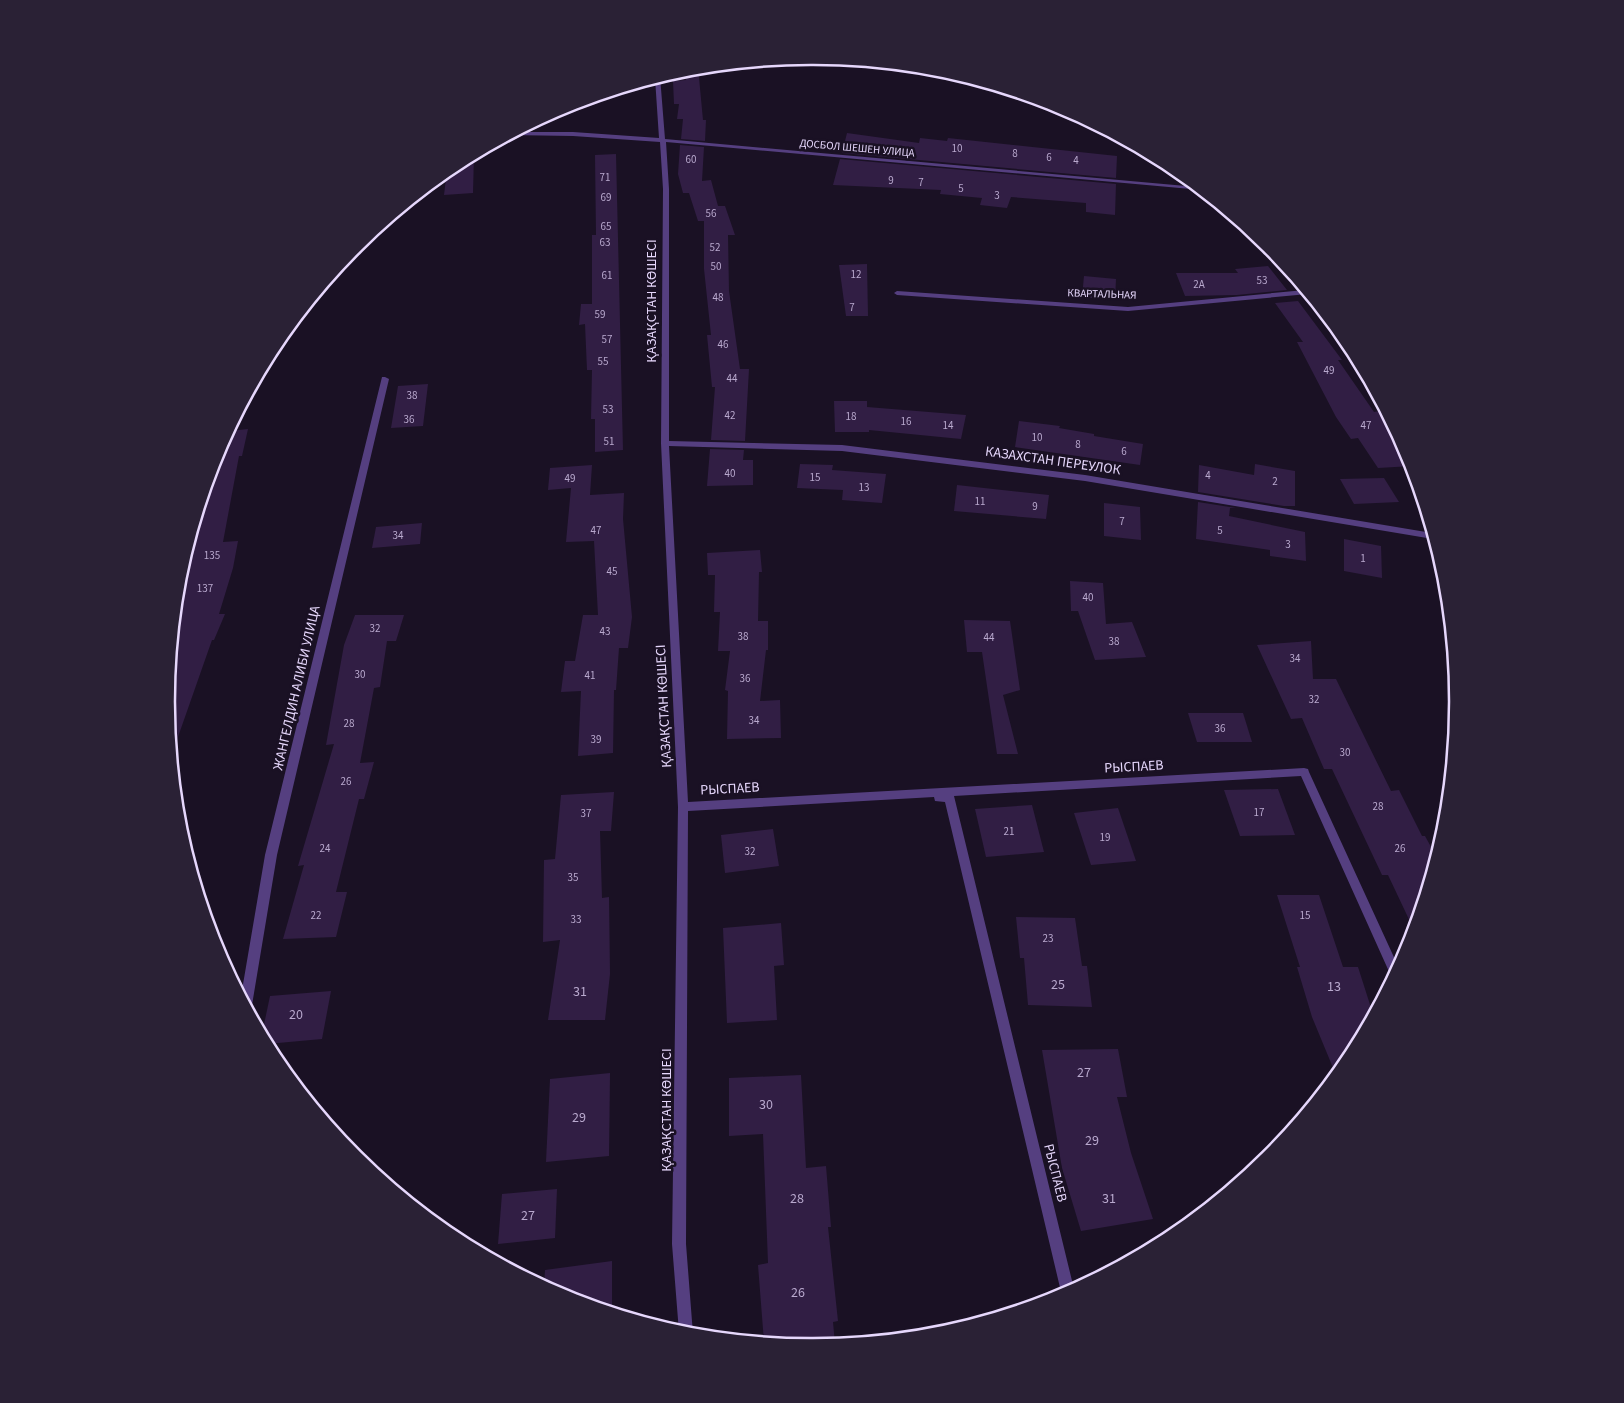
<svg xmlns="http://www.w3.org/2000/svg" width="1624" height="1403" font-family="'Source Sans 3',sans-serif">
  <style>
    .building { fill: #311e44 }
    .lines { fill: none; stroke-linecap: round; stroke-linejoin: round }
    .minor { fill: #553f80; fill-rule: evenodd }
    .labels { text-anchor: middle; dominant-baseline: central; stroke-width: 5; stroke-linejoin: round; paint-order: stroke }
    .far-street-label { font-size: 11px; fill: #e6d7fc; stroke: #1a1124 }
    .number-label { font-size: 11px; fill: #b9a9ce }
    .street-label { font-size: 14px; fill: #e6d7fc; stroke: #1a1124 }
    .near-number-label { font-size: 14px; fill: #b9a9ce }
    .rim { fill: none; stroke: #e6d7fc; stroke-width: 2.5 }
  </style>
  <rect width="100%" height="100%" fill="#1a1124"/>
  <g class="building">
    <path d="M698,67l5,53h3l-1,21 -24,-2 2,-20h-6l2,-15h-5l-1,-23 13,-1 1,-11z"/>
    <path d="M847,133l72,10 1,-5 27,3 1,-3 169,18 -1,22 -274,-25z"/>
    <path d="M680,145l24,2 -2,34 9,-1 7,26h7l10,29h-7l1,56 11,78h9l-4,72 -34,-1 4,-53h-3l-5,-52h4l-7,-66v-48h-6l-9,-28h-6l-5,-19z"/>
    <path d="M474,154l-1,39 -29,2 3,-25z"/>
    <path d="M616,154l7,296 -28,2v-33h-4l1,-49h-5l-2,-46 -6,1 2,-21h11v-69h4l-1,-80z"/>
    <path d="M840,159l276,25 -1,31 -29,-3v-9l-75,-6 -4,11 -27,-3 2,-7 -42,-4 1,-4 -108,-5z"/>
    <path d="M867,264l1,52h-22l-7,-51z"/>
    <path d="M1268,266l19,24 -50,5 -52,1 -9,-23h62l-3,-4z"/>
    <path d="M1084,276l32,3 -1,21 -33,-3z"/>
    <path d="M1298,301l44,59h-4l36,52 5,-1 22,30 11,25 -34,2 -20,-30 -7,1 -15,-22 -39,-75h6l-28,-39z"/>
    <path d="M428,384l-5,42 -32,2 7,-42z"/>
    <path d="M834,401h33v6l99,8 -5,24 -92,-9v2h-34z"/>
    <path d="M1019,421l41,5 -1,2 35,6v2l49,8 -3,21 -125,-18z"/>
    <path d="M248,429l-6,27h-3l-16,86 15,-1 -5,27 -14,46h6l-11,26h-2l-40,114 -5,-53 9,-92 14,-41 -5,1 8,-40 23,-75 13,-23z"/>
    <path d="M710,449l34,1 -1,10h10v25l-46,1z"/>
    <path d="M800,464l33,1 -1,5 54,4 -4,29 -40,-3 1,-10 -46,-2z"/>
    <path d="M1255,464l40,7v35h-11l-86,-14 1,-27 55,10z"/>
    <path d="M592,465l-2,30 34,-2 -1,26 9,98 -4,31h-9l-3,42h-2l-1,63 -35,3 3,-65 -20,1 4,-31h10l8,-46h15l-4,-74 -28,1 5,-54 -23,2 2,-22z"/>
    <path d="M1384,478l15,24 -45,2 -14,-25z"/>
    <path d="M957,485l92,10 -3,24 -92,-8z"/>
    <path d="M1198,502l38,6h-6l-1,8 76,16 1,29 -36,-5v-6l-74,-11z"/>
    <path d="M1104,503l36,4 1,33 -37,-4z"/>
    <path d="M422,523l-2,21 -48,4 4,-21z"/>
    <path d="M1344,539l37,7 1,32 -38,-7z"/>
    <path d="M760,550l2,22h-3l-1,49h10v29h-2l-6,51 20,-1 1,38 -54,1 1,-48 -3,-1 5,-39h-12l2,-39h-6l1,-37h-7l-1,-22z"/>
    <path d="M1070,581l33,2 3,41 26,-2 14,35 -51,3 -17,-49h-7z"/>
    <path d="M355,615h49l-8,26h-9l-7,46 -6,1 -14,75 14,-1 -10,37h-5l-23,93h11l-11,45 -53,2 21,-74 -6,1 36,-122 -8,1 18,-100z"/>
    <path d="M964,620l46,1 10,69 -17,5 15,59h-21l-15,-102h-15z"/>
    <path d="M1311,641l2,38h23l55,112 8,-1 23,46h3l11,20 -22,74 -26,-55h-6l-50,-106h-8l-22,-51 -11,1 -34,-74z"/>
    <path d="M1188,713h55l9,29h-55z"/>
    <path d="M1278,789l17,46 -55,1 -16,-46z"/>
    <path d="M614,792l-3,39h-11l2,67 7,-1 1,77 -5,46h-57l12,-80 -17,2 1,-82 11,-1 6,-64z"/>
    <path d="M1032,805l12,47 -58,5 -11,-48z"/>
    <path d="M1118,808l18,53 -45,4 -17,-52z"/>
    <path d="M773,829l6,37 -54,7 -4,-38z"/>
    <path d="M1277,895h42l24,72h15l15,47 -25,46 -12,15 -24,-58 -15,-50h3z"/>
    <path d="M1016,917l59,1 7,48h5l5,41 -64,-2 -4,-47h-4z"/>
    <path d="M781,923l3,42 -10,1 3,54 -50,3 -4,-95z"/>
    <path d="M331,991l-9,48 -55,5 -5,-10 8,-38z"/>
    <path d="M1118,1049l9,48h-10l14,56 22,66 -72,12 -19,-63 -20,-118z"/>
    <path d="M610,1073l-1,83 -63,6 4,-83z"/>
    <path d="M801,1075l5,93 20,-2 5,61h-3l10,94 -5,1 2,22 -23,3 -48,-5 -6,-77 10,-2 -5,-129 -34,2v-58z"/>
    <path d="M557,1189l-2,49 -57,6 4,-50z"/>
    <path d="M612,1261v51l-47,-14 -21,-12 1,-16z"/>
  </g>
  <g class="lines">
    <g class="minor">
      <path d="M812,56l13,2 -37,3 -3,-2z"/>
      <path d="M660,76l5,63 532,48 5,3 -536,-48 3,47v252l173,4 243,30 347,58 1,6 -348,-58 -243,-30 -173,-5 19,356 616,-34 4,1 1,3 89,194 -5,11 -2,-1 -90,-200 -347,20 120,493 -12,7 -117,-494 -10,-1 -1,-4 -246,14 -2,433 7,90h-7l-7,-2 -7,-88 6,-437 -17,-364 2,-254 -3,-47 -87,-6 -64,-1 6,-3h58l86,6 -4,-60z"/>
      <path d="M1305,290l3,4 -180,17 -231,-16 -3,-2 3,-2 231,16z"/>
      <path d="M382,377h3l4,2 -112,476 -25,150 -3,5 -8,-14 24,-141z"/>
    </g>
  </g>
  <g class="labels">
    <g class="far-street-label">
      <text transform="translate(857 148) rotate(5)">ДОСБОЛ ШЕШЕН УЛИЦА</text>
      <text transform="translate(1102 294) rotate(2)">КВАРТАЛЬНАЯ</text>
    </g>
    <g class="number-label">
      <text x="957" y="148">10</text>
      <text x="1015" y="153">8</text>
      <text x="1049" y="157">6</text>
      <text x="691" y="159">60</text>
      <text x="1076" y="160">4</text>
      <text x="605" y="177">71</text>
      <text x="891" y="180">9</text>
      <text x="921" y="182">7</text>
      <text x="961" y="188">5</text>
      <text x="997" y="195">3</text>
      <text x="606" y="197">69</text>
      <text x="711" y="213">56</text>
      <text x="606" y="226">65</text>
      <text x="605" y="242">63</text>
      <text x="715" y="247">52</text>
      <text x="716" y="266">50</text>
      <text x="856" y="274">12</text>
      <text x="607" y="275">61</text>
      <text x="1262" y="280">53</text>
      <text x="1199" y="284">2А</text>
      <text x="718" y="297">48</text>
      <text x="852" y="307">7</text>
      <text x="600" y="314">59</text>
      <text x="607" y="339">57</text>
      <text x="723" y="344">46</text>
      <text x="603" y="361">55</text>
      <text x="1329" y="370">49</text>
      <text x="732" y="378">44</text>
      <text x="412" y="395">38</text>
      <text x="608" y="409">53</text>
      <text x="730" y="415">42</text>
      <text x="851" y="416">18</text>
      <text x="409" y="419">36</text>
      <text x="906" y="421">16</text>
      <text x="948" y="425">14</text>
      <text x="1366" y="425">47</text>
      <text x="1037" y="437">10</text>
      <text x="609" y="441">51</text>
      <text x="1078" y="444">8</text>
      <text x="1124" y="451">6</text>
      <text x="730" y="473">40</text>
      <text x="1208" y="475">4</text>
      <text x="815" y="477">15</text>
      <text x="570" y="478">49</text>
      <text x="1275" y="481">2</text>
      <text x="864" y="487">13</text>
      <text x="980" y="501">11</text>
      <text x="1035" y="506">9</text>
      <text x="1122" y="521">7</text>
      <text x="596" y="530">47</text>
      <text x="1220" y="530">5</text>
      <text x="398" y="535">34</text>
      <text x="1288" y="544">3</text>
      <text x="212" y="555">135</text>
      <text x="1363" y="558">1</text>
      <text x="612" y="571">45</text>
      <text x="205" y="588">137</text>
      <text x="1088" y="597">40</text>
      <text x="375" y="628">32</text>
      <text x="605" y="631">43</text>
      <text x="743" y="636">38</text>
      <text x="989" y="637">44</text>
      <text x="1114" y="641">38</text>
      <text x="1295" y="658">34</text>
      <text x="360" y="674">30</text>
      <text x="590" y="675">41</text>
      <text x="745" y="678">36</text>
      <text x="1314" y="699">32</text>
      <text x="754" y="720">34</text>
      <text x="349" y="723">28</text>
      <text x="1220" y="728">36</text>
      <text x="596" y="739">39</text>
      <text x="1345" y="752">30</text>
      <text x="346" y="781">26</text>
      <text x="1378" y="806">28</text>
      <text x="1259" y="812">17</text>
      <text x="586" y="813">37</text>
      <text x="1009" y="831">21</text>
      <text x="1105" y="837">19</text>
      <text x="325" y="848">24</text>
      <text x="1400" y="848">26</text>
      <text x="750" y="851">32</text>
      <text x="573" y="877">35</text>
      <text x="316" y="915">22</text>
      <text x="1305" y="915">15</text>
      <text x="576" y="919">33</text>
      <text x="1048" y="938">23</text>
    </g>
    <g class="street-label">
      <text transform="translate(652 301) rotate(-90)">ҚАЗАҚСТАН КӨШЕСІ</text>
      <text transform="translate(1053 461) rotate(8)">КАЗАХСТАН ПЕРЕУЛОК</text>
      <text transform="translate(297 688) rotate(-77)">ЖАНГЕЛДИН АЛИБИ УЛИЦА</text>
      <text transform="translate(664 706) rotate(-93)">ҚАЗАҚСТАН КӨШЕСІ</text>
      <text transform="translate(1134 767) rotate(-3)">РЫСПАЕВ</text>
      <text transform="translate(730 789) rotate(-3)">РЫСПАЕВ</text>
      <text transform="translate(667 1110) rotate(-90)">ҚАЗАҚСТАН КӨШЕСІ</text>
      <text transform="translate(1055 1173) rotate(76)">РЫСПАЕВ</text>
    </g>
    <g class="near-number-label">
      <text x="1058" y="985">25</text>
      <text x="1334" y="987">13</text>
      <text x="580" y="992">31</text>
      <text x="296" y="1015">20</text>
      <text x="1084" y="1073">27</text>
      <text x="766" y="1105">30</text>
      <text x="579" y="1118">29</text>
      <text x="1092" y="1141">29</text>
      <text x="797" y="1199">28</text>
      <text x="1109" y="1199">31</text>
      <text x="528" y="1216">27</text>
      <text x="798" y="1293">26</text>
    </g>
  </g>
  <path d="M0 0H1624V1403H0ZM811 65H813A636 636 0 0 1 1449 701V702A636 636 0 0 1 813 1338H811A636 636 0 0 1 175 702V701A636 636 0 0 1 811 65Z" fill="#2a2135" fill-rule="evenodd"/>
  <path class="rim" d="M811 65H813A636 636 0 0 1 1449 701V702A636 636 0 0 1 813 1338H811A636 636 0 0 1 175 702V701A636 636 0 0 1 811 65Z"/>
</svg>
